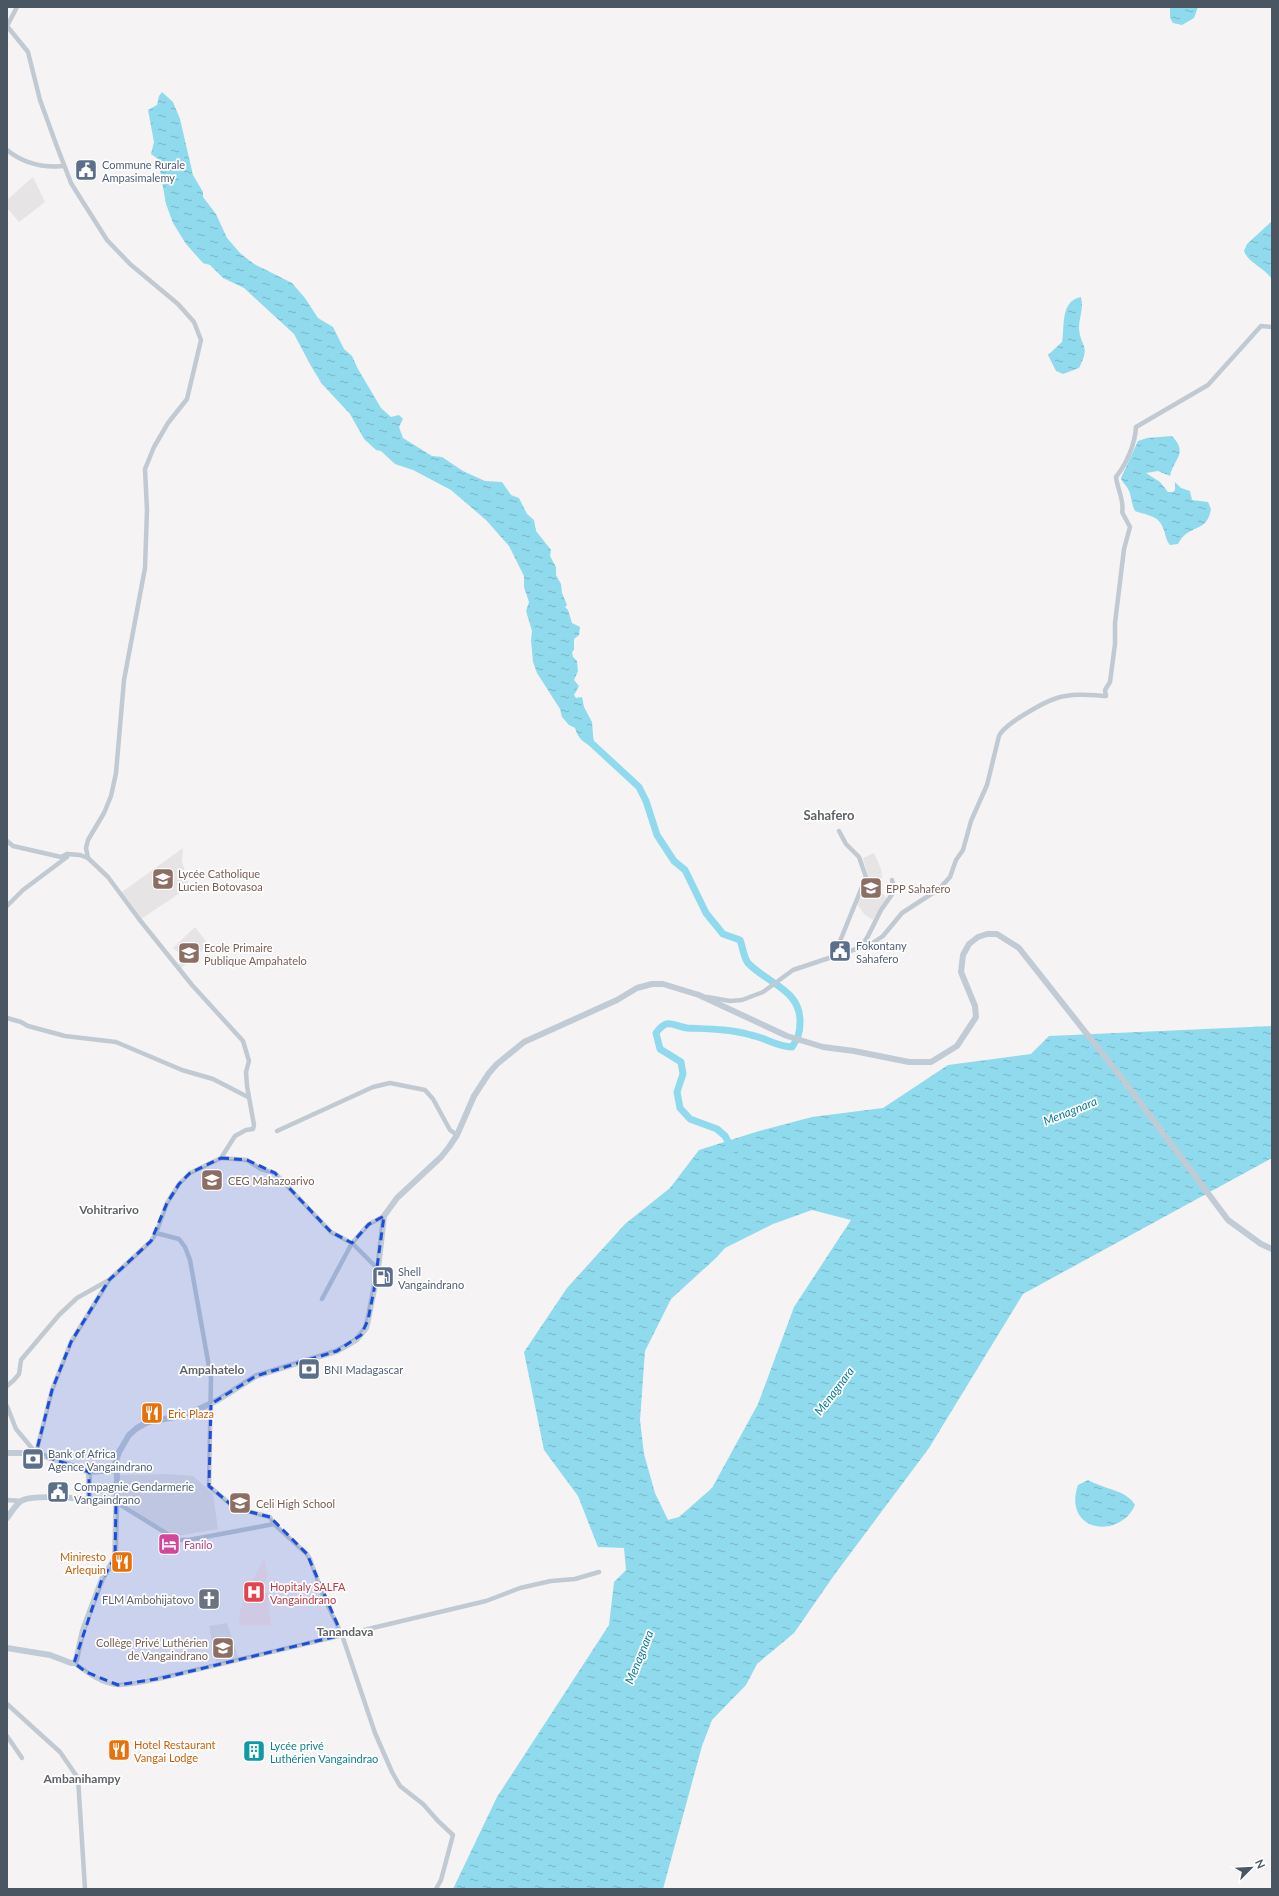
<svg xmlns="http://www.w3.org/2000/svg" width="1279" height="1896" font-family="Lato,sans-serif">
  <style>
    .education { fill: #e6e4e5 }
    .medical { fill: #fce8e6 }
    .water { fill: url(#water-ripples); fill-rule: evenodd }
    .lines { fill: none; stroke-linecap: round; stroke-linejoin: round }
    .river { stroke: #90daee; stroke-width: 7 }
    .street { stroke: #c1cad2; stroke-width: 4.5 }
    .secondary { stroke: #c1cbd6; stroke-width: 6 }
    .marked { fill: #1d4ed8; fill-opacity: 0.2; stroke: #1d4ed8; stroke-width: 3; stroke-dasharray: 8 5; stroke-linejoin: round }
    .labels { text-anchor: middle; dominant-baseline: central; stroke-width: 3.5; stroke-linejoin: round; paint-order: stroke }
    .service-label { font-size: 11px; fill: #4e5e75; stroke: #fff; text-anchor: start }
    .education-label { font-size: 11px; fill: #785e54; stroke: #fff; text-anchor: start }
    .food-label { font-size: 11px; fill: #c56008; stroke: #fff; text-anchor: start }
    .hotel-label { font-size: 11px; fill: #b23c85; stroke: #fff; text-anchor: start }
    .health-label { font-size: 11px; fill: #be3a42; stroke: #fff; text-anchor: start }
    .worship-label { font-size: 11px; fill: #5b616d; stroke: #fff; text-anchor: end }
    .culture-label { font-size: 11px; fill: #0d838f; stroke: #fff; text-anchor: start }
    .water-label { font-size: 12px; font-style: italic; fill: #0c7c9b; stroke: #fff }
    .neighbourhood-label { font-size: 12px; font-weight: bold; fill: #5f6368; stroke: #fff }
    .quarter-label { font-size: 13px; font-weight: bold; fill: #5f6368; stroke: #fff }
  </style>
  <defs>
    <pattern id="water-ripples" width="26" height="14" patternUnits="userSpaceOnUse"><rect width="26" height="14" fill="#90daee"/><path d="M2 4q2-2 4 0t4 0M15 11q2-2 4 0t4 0" fill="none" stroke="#78b4c4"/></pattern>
  </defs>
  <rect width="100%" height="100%" fill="#f5f3f3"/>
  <g class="education">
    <path d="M33,177l12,25 -26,20 -12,-14v-8z"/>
    <path d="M183,848l-1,13 7,26 -48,32 -19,-27z"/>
    <path d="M874,853l7,16 1,9 -7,1 -1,6 13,13 -14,22 -8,-5 -8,-11 11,-19 1,-7 -6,-20z"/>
    <path d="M195,927l14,18 -29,24 -3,-3 9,-8 -13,-10z"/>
    <path d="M167,1474l26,2 20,18 5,35 -41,7 -7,-2 -51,-34 1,-25z"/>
    <path d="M227,1623l11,34 -22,5 -7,-36z"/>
  </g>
  <path class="medical" d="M264,1558l4,17 -7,17 7,1 3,33 -32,-1 1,-13 7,-21z"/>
  <g class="water">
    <path d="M1170,7h28l-4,11 -12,7 -9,-2 -3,-5z"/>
    <path d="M162,92l11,10 7,17 13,56 10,17v5l13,17 11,24 13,15 14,11 38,19 13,15 13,20 15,9 11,22 8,7 6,13 23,39 10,9 8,-2 4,4 -4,8 4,11 29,18 10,1 21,14 22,10 17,1 9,13 8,3 8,16 7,6 2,11 15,19 -1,6 6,11v8l5,9 1,9 5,12 -2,2 3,3 4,13 8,4 -1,8 -5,4v11l-2,2 1,5 4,4 1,10 -4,9 5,6 -5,9 2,3 6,-1 2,10 8,15 2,25c-10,-4 -16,-8 -19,-19l-6,-3 -7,-8 -2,-8 -23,-36 -4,-11 -2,-22 1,-9 -6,-20 3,-9 -5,-15v-11l-15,-30 -23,-26 -35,-30 -38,-20 -18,-6 -14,-13 -5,-1 -12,-11 -14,-25 -28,-30 -11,-18 -17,-32 -50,-46 -21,-10 -13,-13 -7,-2 -17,-19 -13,-21 -7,-19 -8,-45 -7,-5 3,-12 -6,-32 9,-5 2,-9z"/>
    <path d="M1272,221v58c-7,-11 -24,-16 -28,-28l3,-7z"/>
    <path d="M1081,297c3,11 -2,20 -2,32 2,19 12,16 0,39l-16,6 -7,-3 -8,-16 14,-13c3,-16 -2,-41 19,-45z"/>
    <path d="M1172,436c17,18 1,23 -2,40l-12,-5 -12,2 14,9 8,10h5l2,-2v-8l6,6 9,3 2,9 16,2 3,7c-4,25 -22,14 -33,35l-8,1c-5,-6 -4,-11 -7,-17 -4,-13 -18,-13 -28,-17 -4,-8 -4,-18 -7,-22 -2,-5 -6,-6 -7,-11l17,-37 9,-3z"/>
    <path d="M1272,1026v132l-249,136 -94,154 -94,126 -41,59 -37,31 -11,21 -34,35 -10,26 -39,143h-210l44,-92 112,-172 5,-43 12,-12 -2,-22 -26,-1 -20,-51 -34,-46 -20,-98 43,-64 58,-64 45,-36 29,-38 60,-19 53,-14 71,-9 65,-43 83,-11 18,-18zM812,1210l39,10 -57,87 -36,97 -46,84 -33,29 -11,3 -13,-27 -11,-39 -4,-34 5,-69 26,-52 45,-41 9,-10 48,-24z"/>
    <path d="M1088,1480c15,9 39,10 47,25 -15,35 -73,27 -57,-20z"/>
  </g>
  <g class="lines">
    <path class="river" d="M587,739l52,48 7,14 11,34 17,26 11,9 21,43 17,21 17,6c3,7 3,16 8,23 19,20 53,27 52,59 0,11 -2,16 -8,25 -15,0 -26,-9 -41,-12 -21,-6 -42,-6 -64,-7 -15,-2 -19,-11 -31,5l4,16 21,13 2,12 -6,18 3,16 10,11 27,10 8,7 7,13"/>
    <g class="street">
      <path d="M17,7l-10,19 21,26 12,48 16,44 15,39 10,16 26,41 23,24 48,40 16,18 7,18 -14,59 -19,24 -14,24 -9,22 2,41 -2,58 -21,112 -8,93 -5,23 -7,17 -16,27 -2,8 2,10"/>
      <path d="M7,150c17,14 35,18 57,16"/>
      <path d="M7,841l6,5 48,11 6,-3 13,1 8,3 20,19 31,42 53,66 51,56 6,20 -3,11 1,14 7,39 -1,4 -7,1 -11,6 -14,22 -31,15 -11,11 -12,19 -11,30 -5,8 -42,39 -38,62 -19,48 -16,63"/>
      <path d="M7,906l16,-16 44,-33v-3"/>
      <path d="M861,947l7,-11 13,-26 12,-17 1,-6 -2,-7"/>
      <path d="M834,956l32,-79 -7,-20 -13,-13 -7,-13"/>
      <path d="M707,997l23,4 12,-1 21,-8 30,-22 78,-26 12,-8 19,-23 37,-24 11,-12 6,-17 7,-10 8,-29 16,-36 12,-49c5,-12 45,-34 58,-38 15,-5 34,-3 49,-2l-1,-6 5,-8 5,-38v-21l9,-74 6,-22 -8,-15c3,-10 -5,-24 -6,-35 11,-14 19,-33 20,-50l72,-42 53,-59 11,1"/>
      <path d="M7,1018l14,4 7,4 37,10 51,6 66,28 31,9 35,18"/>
      <path d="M277,1131l96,-44 17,-4 35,7 8,9 17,31 7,5"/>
      <path d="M221,1158l26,2 14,9 14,4 56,59 21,11 26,26"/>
      <path d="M156,1233l23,6 6,8 5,13 21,118 -2,108 26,22 35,9 4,7 33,30 3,5 13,36 19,40 33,98 17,39 8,14 23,18 15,17 15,14 -12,45 -5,9"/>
      <path d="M322,1299l30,-56 17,-19 15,-8"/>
      <path d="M7,1386l7,-6 5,-6 2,-14 38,-45 18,-17 32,-18"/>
      <path d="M7,1406l9,23 20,24"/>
      <path d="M7,1500l15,1"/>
      <path d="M116,1502l61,38h12l85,-16"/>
      <path d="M74,1663c12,9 29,22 45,22 14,0 29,-4 43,-7l324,-77 34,-13 31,-7 24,-2 24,-7"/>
      <path d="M7,1704l53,48 18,26 7,111"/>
      <path d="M7,1736l15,22"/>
    </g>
    <g class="secondary">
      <path d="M7,1453h29l53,19 26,-2"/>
      <path d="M89,1500v-28"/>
      <path d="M7,1518c5,-6 9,-15 16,-18 15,-7 74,0 93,2"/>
      <path d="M7,1648l43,7 21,8h3l2,-3 7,-30 19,-51 13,-21 2,-82 -2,-12 4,-12 10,-17 8,-7 11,-6 38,-7 32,-15 38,-24 81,-25 19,-11 10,-12 2,-8 10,-51 6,-53 13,-18 44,-41 8,-10 8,-12 17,-39 15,-23 8,-9 27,-22 93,-42 20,-12 15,-4h11l36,11 88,41 36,11 31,4 55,11h22l26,-16 19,-29 -1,-11 -14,-34 2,-17 6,-11 9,-7 9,-3h10l22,14 105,133 104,139 33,24 11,5"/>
    </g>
  </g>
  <path class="marked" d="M221,1158l26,2 28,13 56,59 21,11 17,-19 15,-8 -10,74 -6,30 -7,15 -24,16 -81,25 -45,28 -2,82 26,22 35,9 37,37 35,81 -180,43 -44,7 -32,-13 -12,-9 28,-84 13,-21 1,-56 -27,-2v-28l-53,-19 16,-63 19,-48 38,-62 42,-39 16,-38 12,-19 11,-11z"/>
  <defs>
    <g id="civic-square" transform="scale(1.15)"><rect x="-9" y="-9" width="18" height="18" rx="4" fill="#5c6f8a" stroke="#fff"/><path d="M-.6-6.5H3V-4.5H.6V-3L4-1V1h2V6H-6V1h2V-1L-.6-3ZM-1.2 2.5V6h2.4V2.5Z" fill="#fff"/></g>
    <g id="school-square" transform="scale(1.15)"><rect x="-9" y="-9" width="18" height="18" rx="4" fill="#8d6e63" stroke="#fff"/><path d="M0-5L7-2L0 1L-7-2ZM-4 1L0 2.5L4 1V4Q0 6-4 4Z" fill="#fff"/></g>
    <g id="fuel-square" transform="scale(1.15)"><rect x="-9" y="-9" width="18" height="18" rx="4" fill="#5c6f8a" stroke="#fff"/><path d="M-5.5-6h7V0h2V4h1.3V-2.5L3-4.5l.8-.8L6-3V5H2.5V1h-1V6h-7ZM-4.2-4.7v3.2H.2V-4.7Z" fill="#fff"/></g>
    <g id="bank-square" transform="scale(1.15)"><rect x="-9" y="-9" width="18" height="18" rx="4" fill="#5c6f8a" stroke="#fff"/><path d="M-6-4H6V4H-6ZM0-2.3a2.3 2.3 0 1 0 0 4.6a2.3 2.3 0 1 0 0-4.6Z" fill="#fff"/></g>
    <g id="restaurant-square" transform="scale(1.15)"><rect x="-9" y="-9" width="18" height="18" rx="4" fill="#e8710a" stroke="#fff"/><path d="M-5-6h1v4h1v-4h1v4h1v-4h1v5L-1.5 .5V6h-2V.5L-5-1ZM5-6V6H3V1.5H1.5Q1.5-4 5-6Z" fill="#fff"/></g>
    <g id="hotel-square" transform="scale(1.15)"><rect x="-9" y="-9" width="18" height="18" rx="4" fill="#d1479c" stroke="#fff"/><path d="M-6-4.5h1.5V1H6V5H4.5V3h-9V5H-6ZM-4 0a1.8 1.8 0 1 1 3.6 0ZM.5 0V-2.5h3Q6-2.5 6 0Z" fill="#fff"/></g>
    <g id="hospital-square" transform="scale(1.15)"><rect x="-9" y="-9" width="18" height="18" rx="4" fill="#e0444e" stroke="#fff"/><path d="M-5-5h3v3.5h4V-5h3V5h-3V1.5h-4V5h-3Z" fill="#fff"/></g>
    <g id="church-square" transform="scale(1.15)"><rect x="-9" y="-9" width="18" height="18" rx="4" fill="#6b7280" stroke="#fff"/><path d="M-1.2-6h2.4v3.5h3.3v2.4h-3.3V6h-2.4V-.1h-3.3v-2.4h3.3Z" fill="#fff"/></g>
    <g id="building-square" transform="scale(1.15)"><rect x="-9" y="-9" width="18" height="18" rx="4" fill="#0f9aa8" stroke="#fff"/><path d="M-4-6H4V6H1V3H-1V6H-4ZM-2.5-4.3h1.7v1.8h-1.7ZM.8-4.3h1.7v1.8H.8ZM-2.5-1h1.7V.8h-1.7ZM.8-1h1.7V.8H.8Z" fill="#fff"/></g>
  </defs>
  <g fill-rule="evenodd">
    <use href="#civic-square" x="86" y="170"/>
    <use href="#school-square" x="163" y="879"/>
    <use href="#school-square" x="871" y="888"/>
    <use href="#civic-square" x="840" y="951"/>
    <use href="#school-square" x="189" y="953"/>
    <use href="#school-square" x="212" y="1180"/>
    <use href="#fuel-square" x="383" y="1277"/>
    <use href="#bank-square" x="309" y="1369"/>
    <use href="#restaurant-square" x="152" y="1413"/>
    <use href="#bank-square" x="33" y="1459"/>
    <use href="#civic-square" x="58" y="1492"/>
    <use href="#school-square" x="240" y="1503"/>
    <use href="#hotel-square" x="169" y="1544"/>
    <use href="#restaurant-square" x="122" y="1562"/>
    <use href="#hospital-square" x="254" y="1592"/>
    <use href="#church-square" x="209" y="1599"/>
    <use href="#school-square" x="223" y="1648"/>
    <use href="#restaurant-square" x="119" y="1750"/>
    <use href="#building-square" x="254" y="1751"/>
  </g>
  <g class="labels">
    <g class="service-label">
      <text x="102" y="164">Commune Rurale<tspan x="102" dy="13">Ampasimalemy</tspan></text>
      <text x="856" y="945">Fokontany<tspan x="856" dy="13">Sahafero</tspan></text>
      <text x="398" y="1271">Shell<tspan x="398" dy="13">Vangaindrano</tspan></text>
      <text x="324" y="1369">BNI Madagascar</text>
      <text x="48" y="1453">Bank of Africa<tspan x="48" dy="13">Agence Vangaindrano</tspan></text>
      <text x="74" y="1486">Compagnie Gendarmerie<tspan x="74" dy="13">Vangaindrano</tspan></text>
    </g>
    <g class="education-label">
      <text x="178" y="873">Lycée Catholique<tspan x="178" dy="13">Lucien Botovasoa</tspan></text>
      <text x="886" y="888">EPP Sahafero</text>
      <text x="204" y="947">Ecole Primaire<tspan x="204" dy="13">Publique Ampahatelo</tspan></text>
      <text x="228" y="1180">CEG Mahazoarivo</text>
      <text x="256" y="1503">Celi High School</text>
      <text x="208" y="1642" text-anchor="end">Collège Privé Luthérien<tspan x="208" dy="13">de Vangaindrano</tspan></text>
    </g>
    <g class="food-label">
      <text x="168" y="1413">Eric Plaza</text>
      <text x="106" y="1556" text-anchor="end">Miniresto<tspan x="106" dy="13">Arlequin</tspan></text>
      <text x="134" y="1744">Hotel Restaurant<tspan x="134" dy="13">Vangai Lodge</tspan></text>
    </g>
    <g class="hotel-label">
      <text x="184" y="1544">Fanilo</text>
    </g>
    <g class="health-label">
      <text x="270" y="1586">Hopitaly SALFA<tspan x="270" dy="13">Vangaindrano</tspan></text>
    </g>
    <g class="worship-label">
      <text x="194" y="1599">FLM Ambohijatovo</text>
    </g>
    <g class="culture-label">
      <text x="270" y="1745">Lycée privé<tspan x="270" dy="13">Luthérien Vangaindrao</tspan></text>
    </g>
    <g class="water-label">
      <text transform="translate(1070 1111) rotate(-22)">Menagnara</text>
      <text transform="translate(834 1391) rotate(-53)">Menagnara</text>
      <text transform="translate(639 1657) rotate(-68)">Menagnara</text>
    </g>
    <g class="neighbourhood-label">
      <text x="109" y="1209">Vohitrarivo</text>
      <text x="212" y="1369">Ampahatelo</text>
      <text x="345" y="1631">Tanandava</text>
      <text x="82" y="1778">Ambanihampy</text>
    </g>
    <g class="quarter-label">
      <text x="829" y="815">Sahafero</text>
    </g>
  </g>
  <rect width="1279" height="1896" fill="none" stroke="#4a5661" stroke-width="16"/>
  <g transform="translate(1251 1868) rotate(66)" stroke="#ffffff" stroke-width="3" paint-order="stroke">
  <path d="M0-3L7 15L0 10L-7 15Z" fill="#4a5661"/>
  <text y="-6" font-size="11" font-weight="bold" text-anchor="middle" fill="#4a5661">N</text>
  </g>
</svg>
